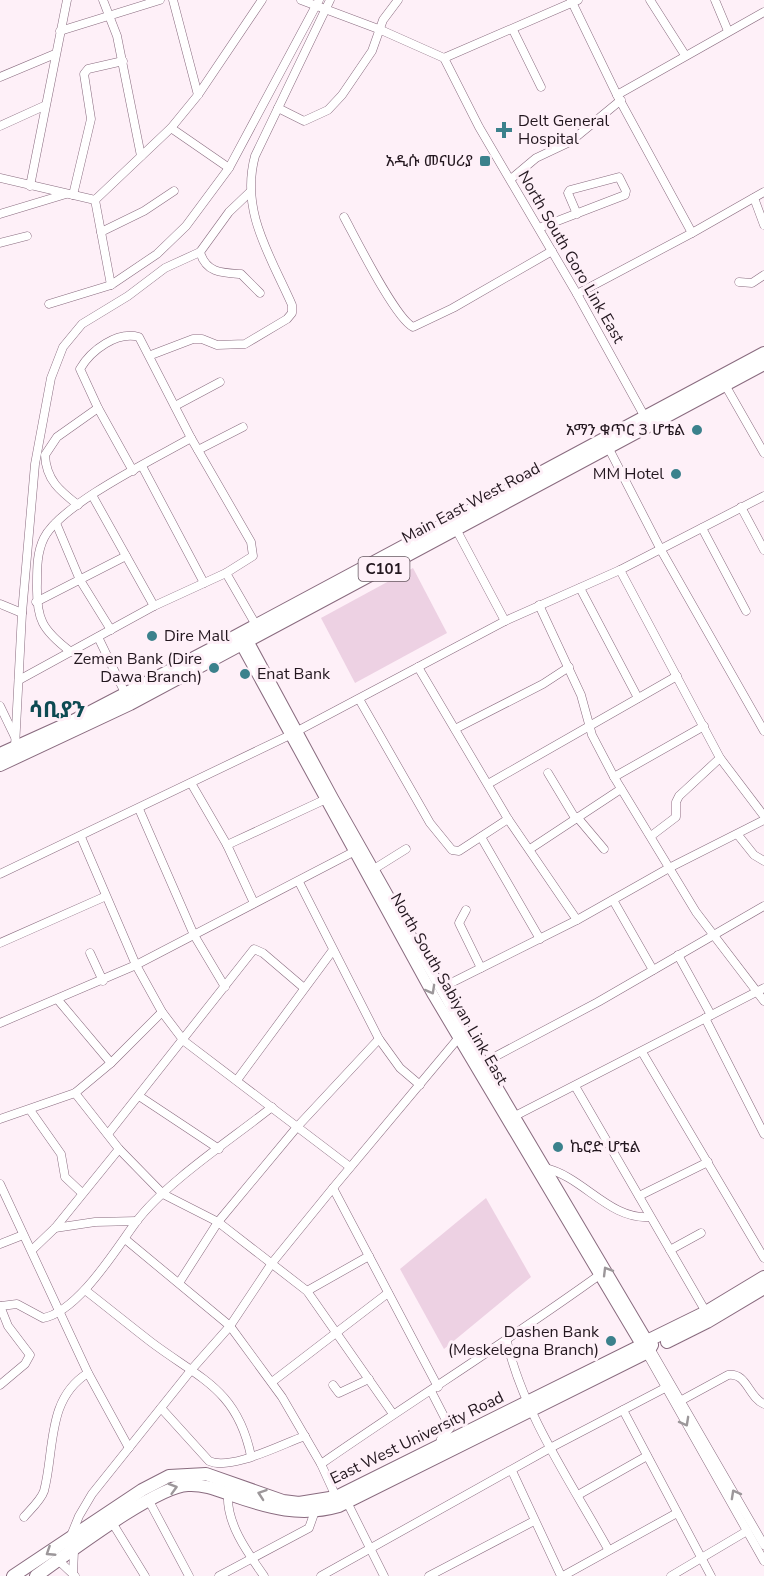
<svg xmlns="http://www.w3.org/2000/svg" width="764" height="1576" font-family="'Nunito Sans','Noto Sans Ethiopic',sans-serif">
  <style>
    .grass { fill: #edd1e3 }
    .lines { fill: none; stroke-linecap: round; stroke-linejoin: round }
    .minor-casing { stroke: #896b7f; stroke-width: 9 }
    .secondary-casing { stroke: #896b7f; stroke-width: 12 }
    .primary-casing { stroke: #896b7f; stroke-width: 14 }
    .minor { stroke: #fff; stroke-width: 8 }
    .secondary { stroke: #fff; stroke-width: 10 }
    .primary { stroke: #fff; stroke-width: 12 }
    .oneway { stroke: #9c979a }
    .poi-dot { fill: #3b818c; stroke: #fef0f8; stroke-width: 2 }
    .labels { text-anchor: middle; dominant-baseline: central; stroke-width: 6; stroke-linejoin: round; paint-order: stroke }
    .shield { fill: #fef0f8; stroke: #655860; stroke-width: 1.5 }
    .shield-label { font-size: 15px; font-weight: bold; fill: #23171f }
    .poi-label { font-size: 16px; fill: #23171f; stroke: #fef0f8; text-anchor: end }
    .street-label { font-size: 16px; fill: #23171f; stroke: #fef0f8 }
    .district-label { font-size: 22px; font-weight: bold; fill: #0d4b53; stroke: #fef0f8 }
  </style>
  <rect width="100%" height="100%" fill="#fef0f8"/>
  <g class="grass">
    <path d="M413,568l34,65 -92,50 -34,-65z"/>
    <path d="M486,1198l45,79 -87,72 -44,-80z"/>
  </g>
  <g class="lines">
    <g class="minor-casing">
      <g id="minor">
        <path d="M103,0l14,36 24,120"/>
        <path d="M173,0l25,95"/>
        <path d="M301,0l80,30 63,28 35,69 98,167 69,125"/>
        <path d="M571,0l46,95 75,138"/>
        <path d="M650,0l35,55"/>
        <path d="M715,0l13,31"/>
        <path d="M513,30l28,57"/>
        <path d="M60,31l100,-31"/>
        <path d="M444,58l134,-58"/>
        <path d="M0,77l55,-23"/>
        <path d="M617,95l147,-83"/>
        <path d="M278,108l26,13 24,-11 14,-15 30,-44 11,-31 15,-20"/>
        <path d="M0,126l44,-20"/>
        <path d="M171,128l58,40"/>
        <path d="M0,178l95,22 76,-72 27,-33 64,-95"/>
        <path d="M511,179l25,-21 34,-16 51,-42"/>
        <path d="M30,186l37,-186"/>
        <path d="M250,192l-21,20 -29,40c6,21 22,21 41,22l19,19"/>
        <path d="M73,195l18,-76 -7,-45 4,-5 35,-8"/>
        <path d="M754,198l10,27"/>
        <path d="M95,200l16,85"/>
        <path d="M0,214l66,-20"/>
        <path d="M344,217c12,22 51,101 69,110l40,-19 99,-57"/>
        <path d="M539,228l86,-33 1,-4 -7,-14 -49,13 -2,3 9,21"/>
        <path d="M101,232l43,-21 30,-20"/>
        <path d="M0,243l27,-7"/>
        <path d="M739,282l13,1 12,-8"/>
        <path d="M577,294l115,-61 72,-41"/>
        <path d="M49,304l62,-19 46,-31 29,-28 43,-58 90,-168"/>
        <path d="M151,355l42,-16h9l15,6 28,-1 42,-25 5,-6v-8c-22,-50 -52,-94 -37,-149l75,-156"/>
        <path d="M724,383l40,70"/>
        <path d="M175,406l45,-24"/>
        <path d="M607,445l54,105 103,181"/>
        <path d="M198,450l45,-23"/>
        <path d="M142,466l62,117"/>
        <path d="M92,495l62,111"/>
        <path d="M78,505c-18,-14 -32,-25 -33,-50l12,-18 41,-29"/>
        <path d="M741,507l23,43"/>
        <path d="M56,523l24,57 31,50"/>
        <path d="M702,528l44,83"/>
        <path d="M456,529l49,92"/>
        <path d="M620,570l100,188 44,58"/>
        <path d="M226,573l30,52"/>
        <path d="M580,588l58,110"/>
        <path d="M36,602l90,-46"/>
        <path d="M0,604l22,9"/>
        <path d="M539,605l42,90 11,40 22,42 82,135 68,89"/>
        <path d="M98,637l29,60"/>
        <path d="M71,652c-29,-22 -35,-33 -34,-69 0,-15 0,-31 7,-45 17,-34 112,-80 147,-100"/>
        <path d="M418,667l90,152 69,101"/>
        <path d="M19,680l135,-74 72,-33 27,-17 -2,-14 -60,-104 -52,-101c-22,-6 -48,13 -59,32l18,39 35,63"/>
        <path d="M359,699l71,124 22,27 7,1 49,-32"/>
        <path d="M0,706l15,31"/>
        <path d="M455,729l88,-45 26,-17"/>
        <path d="M15,747l7,-134 13,-149 16,-86 12,-31 19,-23 46,-28 37,-28 35,-16"/>
        <path d="M548,773l27,45"/>
        <path d="M614,777l90,-51"/>
        <path d="M191,783l36,62 27,58"/>
        <path d="M488,784l189,-108"/>
        <path d="M139,809l55,126 31,52"/>
        <path d="M577,817l27,32"/>
        <path d="M738,835l16,20 10,6"/>
        <path d="M651,836l25,-19v-15l3,-6 41,-38"/>
        <path d="M81,837l55,128 26,47 22,29 166,126"/>
        <path d="M481,837l59,102"/>
        <path d="M227,845l97,-45"/>
        <path d="M530,849l91,-60"/>
        <path d="M374,869l32,-20"/>
        <path d="M0,874l288,-138 217,-115 115,-51 144,-74"/>
        <path d="M299,882l80,157 21,29 20,17"/>
        <path d="M613,900l40,70"/>
        <path d="M466,910l-7,13 22,45"/>
        <path d="M0,943l104,-46"/>
        <path d="M90,953l13,28"/>
        <path d="M678,955l33,60"/>
        <path d="M441,988l136,-68 92,-52 95,-48"/>
        <path d="M58,1000l53,63"/>
        <path d="M705,1018l59,116"/>
        <path d="M0,1023l136,-58 221,-115"/>
        <path d="M642,1052l122,206"/>
        <path d="M483,1063l115,-61 166,-96"/>
        <path d="M237,1080l96,-130"/>
        <path d="M575,1086l131,226"/>
        <path d="M75,1093l44,56 44,45 55,28 89,69 86,123"/>
        <path d="M139,1096l80,53"/>
        <path d="M30,1110l31,44 4,23 17,16"/>
        <path d="M515,1116l249,-128"/>
        <path d="M0,1119l75,-26 36,-30 51,-51"/>
        <path d="M108,1134l146,-185 9,4 41,35"/>
        <path d="M545,1168c39,9 64,52 105,49"/>
        <path d="M0,1184l88,189 41,75"/>
        <path d="M333,1188l105,199"/>
        <path d="M639,1196l69,-34"/>
        <path d="M55,1228l40,-6 42,-1"/>
        <path d="M125,1239l105,87 52,71 39,67 16,35"/>
        <path d="M0,1244l23,-9"/>
        <path d="M32,1250l23,-22 64,-79"/>
        <path d="M670,1250l31,-17"/>
        <path d="M179,1283l39,-61 79,-95 82,-88"/>
        <path d="M85,1290c22,17 44,35 66,52 49,37 86,47 100,114"/>
        <path d="M307,1291l62,-35"/>
        <path d="M0,1306l8,20 22,29 -5,9 -25,21"/>
        <path d="M1,1306l16,-2 26,14c35,-6 73,-69 93,-96 30,-40 96,-83 136,-115"/>
        <path d="M507,1342c17,73 65,142 101,207"/>
        <path d="M651,1350l113,195"/>
        <path d="M646,1352l118,209"/>
        <path d="M272,1382l116,-89"/>
        <path d="M333,1385l6,8 30,-14"/>
        <path d="M431,1391l19,37 -9,11 -1,6"/>
        <path d="M682,1400l46,-25c19,-3 20,22 36,29"/>
        <path d="M161,1408l48,53c22,10 73,-17 96,-25"/>
        <path d="M623,1410l88,166"/>
        <path d="M321,1464c92,-64 187,-123 277,-188"/>
        <path d="M512,1471l49,105"/>
        <path d="M228,1494c-2,29 19,58 36,82"/>
        <path d="M578,1495l69,-39"/>
        <path d="M148,1499l41,77"/>
        <path d="M347,1502l37,74"/>
        <path d="M24,1517c7,-8 17,-17 20,-26 11,-41 2,-92 44,-118"/>
        <path d="M113,1524l32,52"/>
        <path d="M70,1538l9,-22 13,-22 100,-125 38,-43 42,-63 61,-75 128,-153"/>
        <path d="M58,1560l17,16"/>
        <path d="M73,1574l1,-24"/>
        <path d="M219,1576l90,-48 6,-17"/>
        <path d="M321,1576l231,-129 113,-59"/>
        <path d="M429,1576l105,-55"/>
        <path d="M563,1576l114,-63"/>
        <path d="M671,1576l76,-45"/>
      </g>
    </g>
    <g class="secondary-casing">
      <g id="secondary">
        <path d="M245,635l88,163 150,265 164,277"/>
        <path d="M238,639l195,356 207,348"/>
      </g>
    </g>
    <g class="primary-casing">
      <g id="primary">
        <path d="M0,754l71,-32 165,-86 528,-283"/>
        <path d="M0,765l130,-61 634,-340"/>
        <path d="M649,1340l57,-28 58,-35"/>
        <path d="M667,1342l40,-20 57,-34"/>
        <path d="M13,1576l129,-86 27,-14 37,-2 77,27 16,2 37,-6 304,-151"/>
        <path d="M36,1576c30,-21 120,-90 152,-91 15,-1 30,5 44,10 37,13 69,22 107,11l309,-154 4,-7 -3,-5 -9,4 4,8"/>
      </g>
    </g>
    <use href="#minor" class="minor"/>
    <use href="#secondary" class="secondary"/>
    <use href="#primary" class="primary"/>
  </g>
  <defs><path id="oneway-chevron" d="M-2-3.5L2.5 0L-2 3.5" fill="none" stroke-width="1.6" stroke-linecap="round" stroke-linejoin="round" transform="scale(1.5)"/></defs>
  <g class="oneway">
    <use href="#oneway-chevron" transform="translate(431 990) rotate(61)"/>
    <use href="#oneway-chevron" transform="translate(607 1271) rotate(-121)"/>
    <use href="#oneway-chevron" transform="translate(685 1422) rotate(61)"/>
    <use href="#oneway-chevron" transform="translate(173 1488) rotate(-16)"/>
    <use href="#oneway-chevron" transform="translate(262 1494) rotate(-161)"/>
    <use href="#oneway-chevron" transform="translate(735 1494) rotate(-119)"/>
    <use href="#oneway-chevron" transform="translate(50 1552) rotate(147)"/>
  </g>
  <g class="poi-dot">
    <path d="M501 121h6v6h6v6h-6v6h-6v-6h-6v-6h6z"/>
    <rect x="479" y="155" width="12" height="12" rx="3"/>
    <circle cx="697" cy="430" r="6"/>
    <circle cx="676" cy="474" r="6"/>
    <circle cx="152" cy="636" r="6"/>
    <circle cx="214" cy="668" r="6"/>
    <circle cx="245" cy="674" r="6"/>
    <circle cx="558" cy="1147" r="6"/>
    <circle cx="611" cy="1341" r="6"/>
  </g>
  <g class="labels">
    <rect class="shield" x="358.5" y="557" width="51" height="24" rx="4.5"/>
    <g class="shield-label">
      <text x="384" y="569">C101</text>
    </g>
    <g class="poi-label">
      <text x="518" y="121" text-anchor="start">Delt General<tspan x="518" dy="18">Hospital</tspan></text>
      <text x="473" y="161">አዲሱ መናሀሪያ</text>
      <text x="685" y="430">አማን ቁጥር 3 ሆቴል</text>
      <text x="664" y="474">MM Hotel</text>
      <text x="164" y="636" text-anchor="start">Dire Mall</text>
      <text x="202" y="659">Zemen Bank (Dire<tspan x="202" dy="18">Dawa Branch)</tspan></text>
      <text x="257" y="674" text-anchor="start">Enat Bank</text>
      <text x="570" y="1147" text-anchor="start">ኬሮድ ሆቴል</text>
      <text x="599" y="1332">Dashen Bank<tspan x="599" dy="18">(Meskelegna Branch)</tspan></text>
    </g>
    <g class="street-label">
      <text transform="translate(571 257) rotate(60)">North South Goro Link East</text>
      <text transform="translate(471 503) rotate(-28)">Main East West Road</text>
      <text transform="translate(449 989) rotate(60)">North South Sabiyan Link East</text>
      <text transform="translate(417 1438) rotate(-26)">East West University Road</text>
    </g>
    <g class="district-label">
      <text x="57" y="710">ሳቢያን</text>
    </g>
  </g>
</svg>
